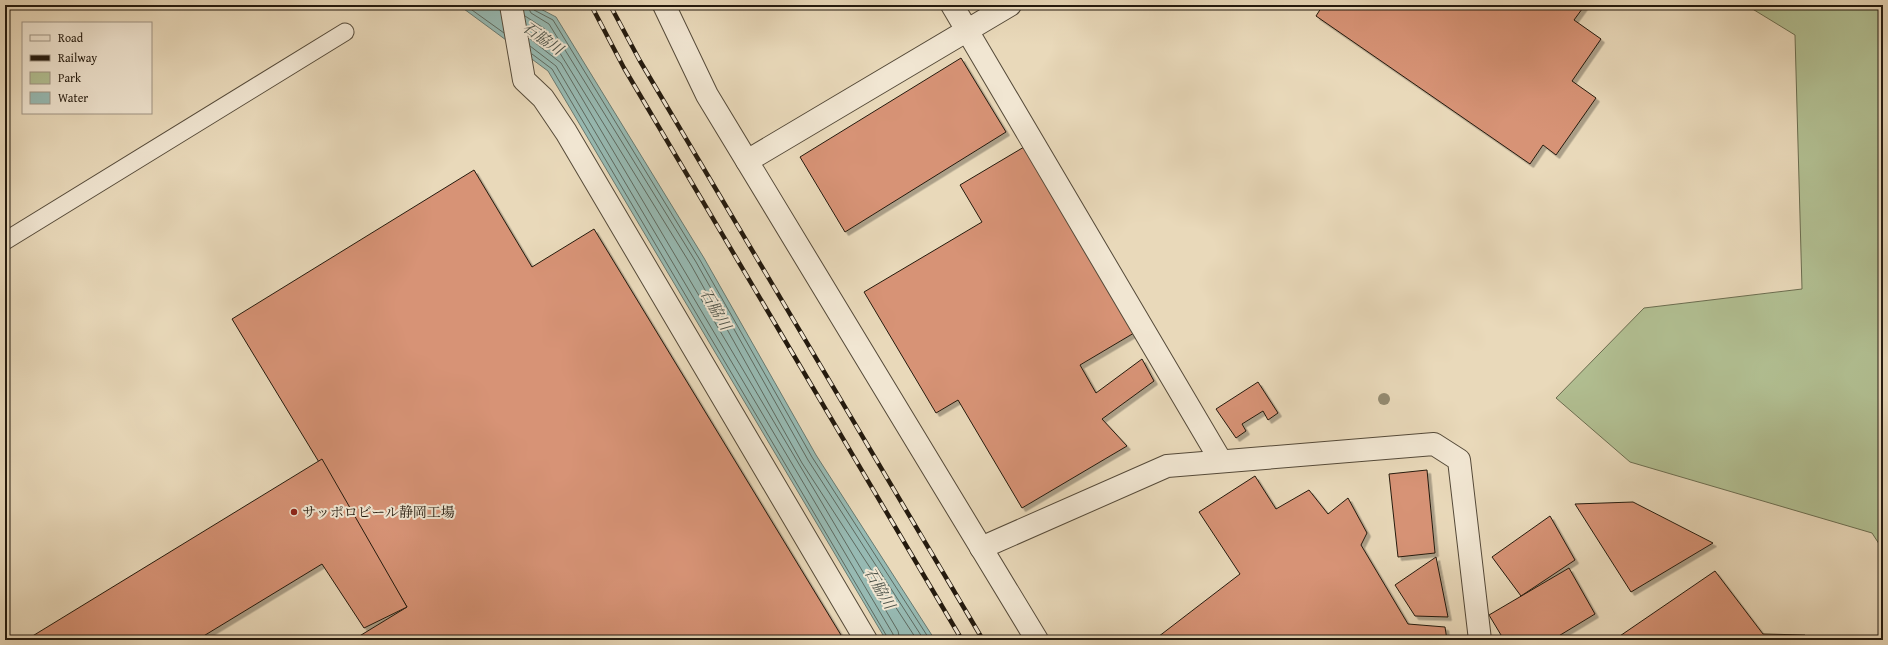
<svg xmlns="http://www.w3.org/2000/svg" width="1888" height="645" font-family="'Gentium Book Plus','Noto Serif JP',serif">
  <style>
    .green { fill: #b2c093; stroke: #6b6d50 }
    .water { fill: #97bab3; stroke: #697a71 }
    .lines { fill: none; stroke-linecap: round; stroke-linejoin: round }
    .shore { stroke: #5e6a60; stroke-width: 1 }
    .building { fill: #d79376; stroke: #241a0e; filter: url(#shadow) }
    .service-casing { stroke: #554a39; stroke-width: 19 }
    .minor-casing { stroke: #554a39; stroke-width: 24 }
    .tertiary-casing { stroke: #554a39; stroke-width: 24 }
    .service { stroke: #f1e6d2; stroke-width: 17 }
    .minor { stroke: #f1e6d2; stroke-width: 22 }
    .tertiary { stroke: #f1e6d2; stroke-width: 22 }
    .rail-casing { stroke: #241a0e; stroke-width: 4.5 }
    .rail { stroke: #f1e6d2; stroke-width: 3; stroke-dasharray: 9; stroke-linecap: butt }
    .tree { fill: #948b71 }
    .poi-dot { fill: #8f2418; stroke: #f1e6d2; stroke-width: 1.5 }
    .labels { text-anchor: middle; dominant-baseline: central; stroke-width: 4; stroke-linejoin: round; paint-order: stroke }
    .poi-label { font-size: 14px; fill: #241a0e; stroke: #f1e6d2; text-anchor: start }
    .water-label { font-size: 15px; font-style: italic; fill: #4c5248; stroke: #f1e6d2 }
  </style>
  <defs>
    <filter id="shadow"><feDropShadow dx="3.5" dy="3.5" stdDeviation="0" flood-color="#0004"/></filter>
  </defs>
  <rect width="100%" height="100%" fill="#e9d9ba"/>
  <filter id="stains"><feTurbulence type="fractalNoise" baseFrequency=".005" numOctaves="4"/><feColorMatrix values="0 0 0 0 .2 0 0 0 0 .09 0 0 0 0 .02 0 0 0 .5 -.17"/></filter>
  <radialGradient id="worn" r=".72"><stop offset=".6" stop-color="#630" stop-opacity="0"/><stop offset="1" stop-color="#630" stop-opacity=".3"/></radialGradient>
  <path class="green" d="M1746,5h137v545l-11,-17 -242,-71 -74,-64 88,-90 158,-19 -7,-254z"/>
  <path class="water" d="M456,5h77l23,12 148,241 112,197 119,185h-49l-338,-569 -84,-62z"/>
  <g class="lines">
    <g class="shore">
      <path d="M465,5l39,28"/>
      <path d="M527,5l4,8 18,11 147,238 112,198 116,180"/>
      <path d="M532,5l2,5 19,10 147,240 112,197 118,183"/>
      <path d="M525,16l20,13 146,236 111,198 115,177"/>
      <path d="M529,38l32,25 337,568 2,9"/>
      <path d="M530,46l26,20 337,568 1,6"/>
      <path d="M532,54l20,15 337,571"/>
    </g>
  </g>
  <g class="building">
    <path d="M1323,5h262l-11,15 27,19 -29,42 24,17 -40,57 -13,-10 -13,19 -214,-148z"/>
    <path d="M961,58l45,74 -161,100 -45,-75z"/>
    <path d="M1024,147l110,186 -54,32 16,28 46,-34 12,22 -52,38 25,27 -105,62 -64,-108 -22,13 -72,-121 118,-70 -22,-37z"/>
    <path d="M474,170l58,97 62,-38 250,411h-491l54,-33 -175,-288z"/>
    <path d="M1258,382l20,31 -10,7 -5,-9 -21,13 4,7 -10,7 -20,-29z"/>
    <path d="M322,459l85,148 -43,21 -42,-64 -125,76h-171z"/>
    <path d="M1427,470l8,83 -37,4 -9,-83z"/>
    <path d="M1255,476l21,33 33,-19 19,24 20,-16 19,35 -6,12 47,79 37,3 2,13h-293l86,-66 -41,-62z"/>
    <path d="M1633,502l80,41 -82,49 -56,-88z"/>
    <path d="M1550,516l25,44 -54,36 -29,-39z"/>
    <path d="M1436,557l12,60 -33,-1 -20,-31z"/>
    <path d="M1569,568l26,46 -43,26h-48l-15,-25z"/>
    <path d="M1715,571l48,63 42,1 2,5h-193z"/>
  </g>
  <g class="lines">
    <g class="service-casing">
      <path id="service" d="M5,241l340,-209"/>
    </g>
    <g class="minor-casing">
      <g id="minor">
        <path d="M511,5l13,75 19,18 23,34 300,508"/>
        <path d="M952,5l269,456"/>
        <path d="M747,161l263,-156"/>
        <path d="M981,548l186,-82 267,-22 25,16 21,180"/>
      </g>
    </g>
    <g class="tertiary-casing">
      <path id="tertiary" d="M664,5l43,90 330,545"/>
    </g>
    <use href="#service" class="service"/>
    <use href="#minor" class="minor"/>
    <use href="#tertiary" class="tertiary"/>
    <g class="rail-casing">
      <g id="rail">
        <path d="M591,5l33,63 338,572"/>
        <path d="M610,5l30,56 343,579"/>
      </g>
    </g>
    <use href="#rail" class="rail"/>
  </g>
  <circle class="tree" cx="1384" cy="399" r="6"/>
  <circle class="poi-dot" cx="294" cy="512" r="4"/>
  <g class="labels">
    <g class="poi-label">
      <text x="302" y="512">サッポロビール静岡工場</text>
    </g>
    <g class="water-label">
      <text transform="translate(543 38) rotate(35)">石脇川</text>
      <text transform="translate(716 309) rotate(60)">石脇川</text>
      <text transform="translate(880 588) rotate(60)">石脇川</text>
    </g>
  </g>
  <rect width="1888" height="645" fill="none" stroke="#e9d9ba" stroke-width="20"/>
  <rect x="6" y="6" width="1876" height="633" fill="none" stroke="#241a0e" stroke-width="2"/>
  <rect x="10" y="10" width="1868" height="625" fill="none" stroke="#241a0e"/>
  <rect x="22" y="22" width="130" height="92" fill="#f1e6d2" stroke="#9f9484"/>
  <rect x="30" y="35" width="20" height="6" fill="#f1e6d2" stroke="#9f9484"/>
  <text x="58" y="42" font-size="12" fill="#241a0e">Road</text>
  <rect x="30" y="55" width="20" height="6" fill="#241a0e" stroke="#9f9484"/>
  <text x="58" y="62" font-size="12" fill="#241a0e">Railway</text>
  <rect x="30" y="72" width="20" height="12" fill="#b2c093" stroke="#9f9484"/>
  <text x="58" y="82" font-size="12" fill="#241a0e">Park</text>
  <rect x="30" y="92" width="20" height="12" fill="#97bab3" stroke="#9f9484"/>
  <text x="58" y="102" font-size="12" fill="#241a0e">Water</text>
  <rect width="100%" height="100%" filter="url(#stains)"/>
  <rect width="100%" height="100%" fill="url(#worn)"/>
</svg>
